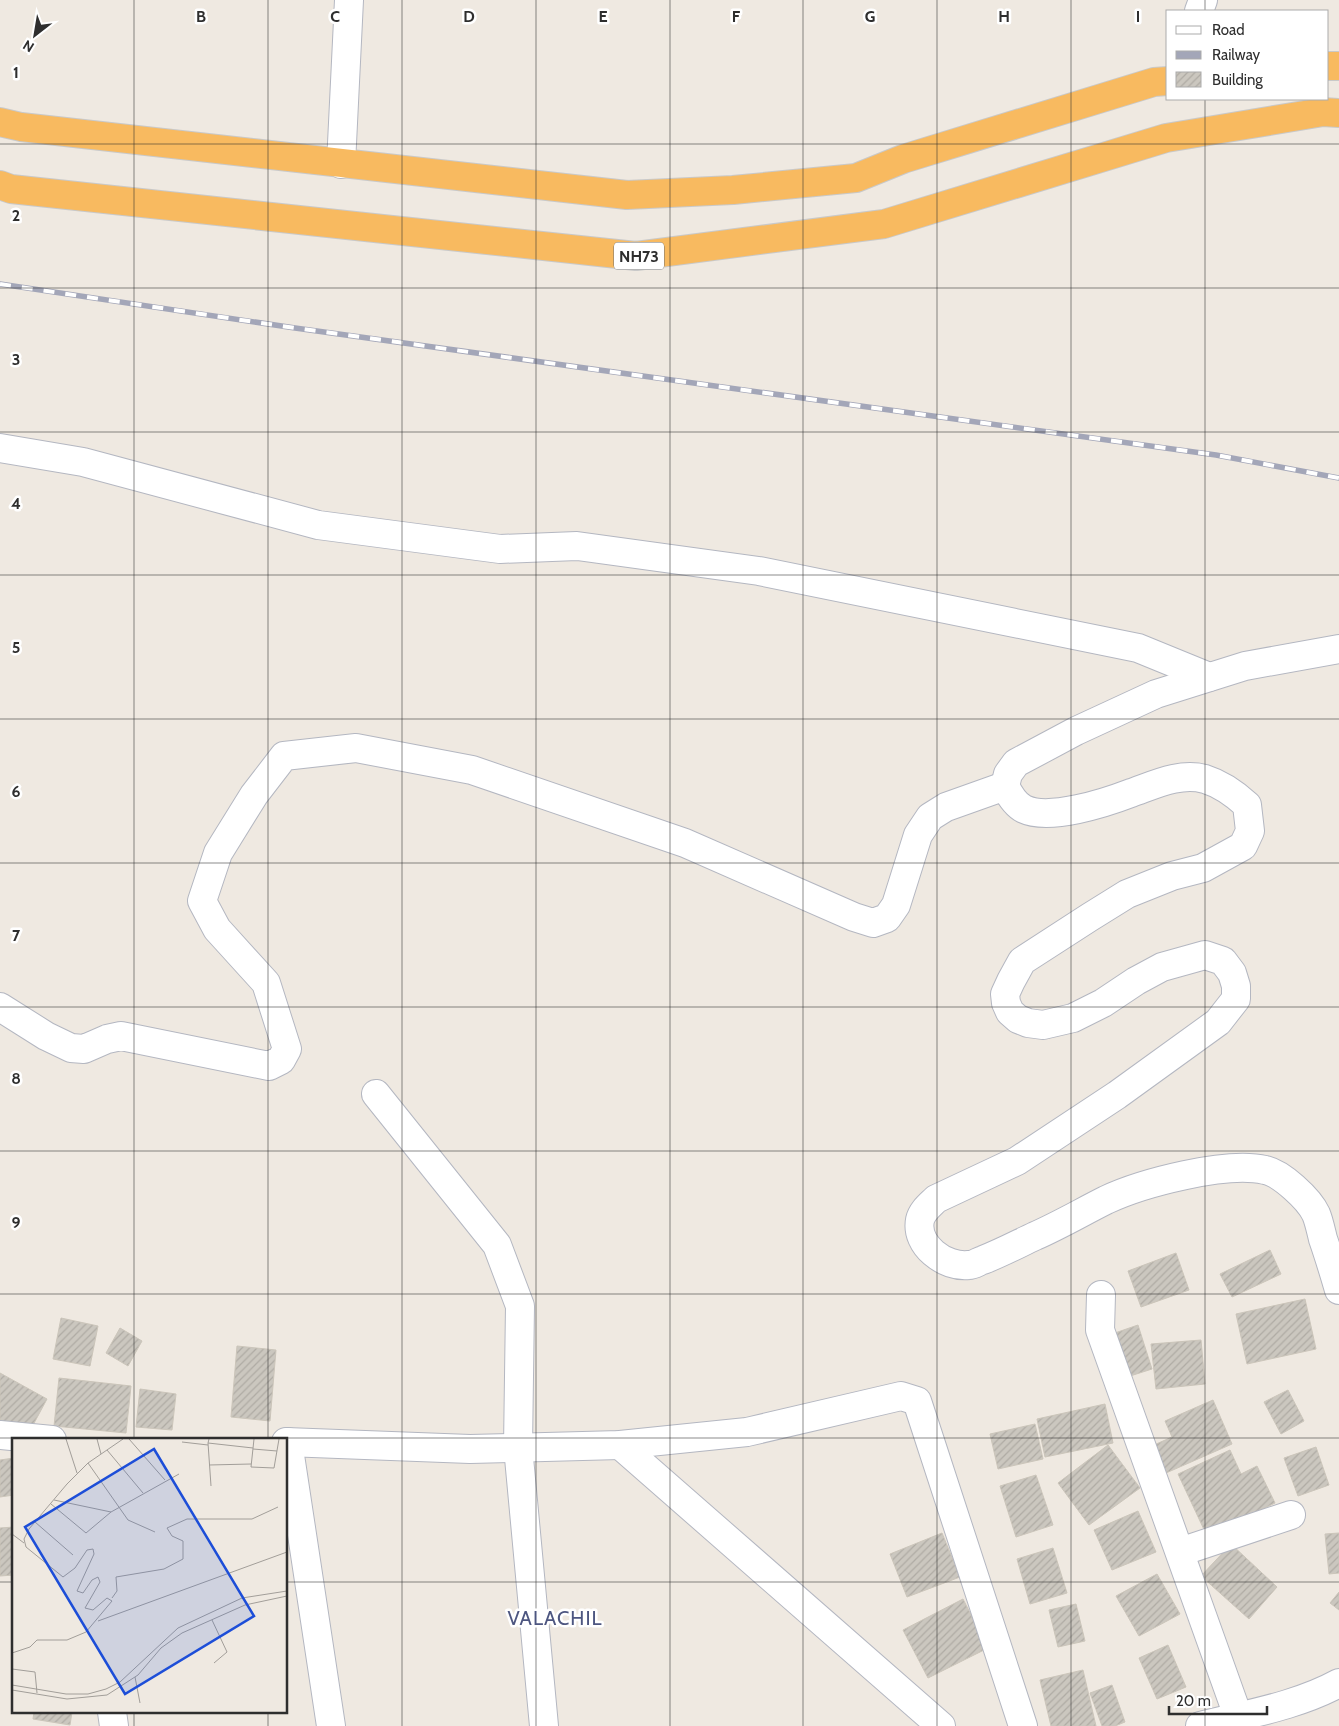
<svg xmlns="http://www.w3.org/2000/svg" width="1339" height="1726" font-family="Cabin,sans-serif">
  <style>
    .building { fill: url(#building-hatch); stroke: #cbc5ba }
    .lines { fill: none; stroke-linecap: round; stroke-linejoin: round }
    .minor-casing { stroke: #b4b7c1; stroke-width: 30 }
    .secondary-casing { stroke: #b4b7c1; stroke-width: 30 }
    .trunk-casing { stroke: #c9c9c9; stroke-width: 30 }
    .minor { stroke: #fff; stroke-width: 28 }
    .secondary { stroke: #fff; stroke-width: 28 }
    .trunk { stroke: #f8ba60; stroke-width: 28 }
    .rail-casing { stroke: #a3a6b8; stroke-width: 5.5 }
    .rail { stroke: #fff; stroke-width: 4; stroke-dasharray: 11; stroke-linecap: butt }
    .grid { fill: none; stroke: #2e2e2e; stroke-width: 1; stroke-opacity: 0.55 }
    .labels { text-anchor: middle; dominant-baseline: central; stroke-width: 5; stroke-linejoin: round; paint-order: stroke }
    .shield { fill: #fff; stroke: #6d6d6d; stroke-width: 1 }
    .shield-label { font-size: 16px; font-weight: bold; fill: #2e2e2e }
    .quarter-label { font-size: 20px; letter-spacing: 1px; fill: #4d5680; stroke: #fff }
    .inset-road { fill: none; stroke: #a29e99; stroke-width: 1 }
    .view { fill: #1d4ed8; fill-opacity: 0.15; stroke: #1d4ed8; stroke-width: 2.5 }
    .inset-edge { fill: none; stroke: #2e2e2e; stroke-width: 2.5 }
    .grid-label { font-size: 16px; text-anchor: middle; font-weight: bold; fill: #2e2e2e; stroke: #fff; stroke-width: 5; stroke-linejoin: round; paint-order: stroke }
  </style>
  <defs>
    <pattern id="building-hatch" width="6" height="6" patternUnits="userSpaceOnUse" patternTransform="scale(1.25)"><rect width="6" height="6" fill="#cbc7bf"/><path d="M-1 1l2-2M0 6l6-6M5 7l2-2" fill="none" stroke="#afaba4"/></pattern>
  </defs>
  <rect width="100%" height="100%" fill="#efe9e1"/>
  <g class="building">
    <path d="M1270,1250l11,24 -49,23 -12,-23z"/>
    <path d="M1176,1253l13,37 -48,17 -13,-36z"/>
    <path d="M1305,1299l11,50 -69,15 -11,-50z"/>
    <path d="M61,1318l37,8 -8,40 -37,-7z"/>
    <path d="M1138,1325l14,44 -25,8 -15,-43z"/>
    <path d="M120,1328l22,13 -14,25 -22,-13z"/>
    <path d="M1201,1340l4,44 -49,5 -5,-45z"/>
    <path d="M237,1346l39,4 -6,71 -39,-4z"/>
    <path d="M0,1373l47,26 -22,41 -25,-12z"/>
    <path d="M59,1378l72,8 -5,47 -72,-7z"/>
    <path d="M140,1389l36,5 -4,36 -36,-3z"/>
    <path d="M1288,1390l16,31 -23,13 -17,-32z"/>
    <path d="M1213,1400l19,44 -66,29 -12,-28 18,-8 -7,-16z"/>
    <path d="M1105,1404l8,39 -68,14 -8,-38z"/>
    <path d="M1035,1424l8,35 -45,10 -8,-35z"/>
    <path d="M1108,1445l32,43 -51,37 -31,-42z"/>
    <path d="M1316,1447l13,38 -31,11 -14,-38z"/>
    <path d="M1230,1450l11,24 16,-8 18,37 -68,33 -29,-62z"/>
    <path d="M14,1458v37l-14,2v-37z"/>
    <path d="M1036,1475l17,50 -37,12 -16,-51z"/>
    <path d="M1138,1511l18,41 -44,18 -18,-40z"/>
    <path d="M14,1527v48l-14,1v-48z"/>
    <path d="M942,1533l18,44 -53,20 -17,-43z"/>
    <path d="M1339,1533v40l-10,1 -4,-40z"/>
    <path d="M1231,1544l46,43 -28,32 -48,-43z"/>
    <path d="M1053,1548l14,45 -37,11 -13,-45z"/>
    <path d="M1157,1574l23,40 -41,22 -23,-40z"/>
    <path d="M1339,1592v18l-9,-7z"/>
    <path d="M963,1599l25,49 -60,30 -25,-48z"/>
    <path d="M1076,1604l9,37 -27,6 -9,-37z"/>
    <path d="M1168,1645l18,42 -29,12 -18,-41z"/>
    <path d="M1083,1670l13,56h-45l-11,-46z"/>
    <path d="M1112,1685l13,37 -10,4h-13l-12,-33z"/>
    <path d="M34,1712h38l-2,13 -37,-6z"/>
  </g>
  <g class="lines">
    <g class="minor-casing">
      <g id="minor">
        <path d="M1199,11l4,-11"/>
        <path d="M341,164l8,-164"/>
        <path d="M0,448l83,14 235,63 182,24 77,-3 182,25 379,77 71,29"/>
        <path d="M0,1007l46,29 25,12 13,1 23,-10 14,-3 148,30 12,-6 6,-11 -21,-66 -49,-54 -15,-28 16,-48 36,-58 30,-39 72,-8 116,22 213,73 169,74 19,6 14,-5 9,-13 22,-70 12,-18 16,-10 59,-21"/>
        <path d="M376,1094l121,151 23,61 -2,141 26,279"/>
        <path d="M1101,1295l-1,35 138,386"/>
        <path d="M0,1435l52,5"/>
        <path d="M286,1442l184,7 150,-4 127,-13 154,-36 16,5 106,325"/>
        <path d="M288,1442l43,284"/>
        <path d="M620,1445l321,281"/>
        <path d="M1180,1552l111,-37"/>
        <path d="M112,1712l2,14"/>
      </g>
    </g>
    <g class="secondary-casing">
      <g id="secondary">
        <path d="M1339,649l-94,17 -89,28 -80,37 -60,32 -8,11 -3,12c4,8 11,19 19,23 25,12 81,-6 107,-16 23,-8 49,-21 74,-14 16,5 30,15 42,26l3,26 -7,15 -40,22 -31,8 -45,18 -37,23 -68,44 -11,20 -6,13 1,9 4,9 8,7 10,4 15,2 30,-7 30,-15 33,-22 26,-14 43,-12 18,6 9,12 4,13v13l-18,23 -101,73 -100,66 -81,38c-6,6 -14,12 -16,21 -5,25 25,48 49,45 5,0 10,-4 14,-5 18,-7 35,-16 52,-24 25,-11 47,-24 71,-36 36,-17 120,-39 159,-30 16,3 44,29 51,44 3,7 5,17 7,25 6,17 11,34 16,51"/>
        <path d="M1200,1726c47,-12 97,-20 139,-43"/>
      </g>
    </g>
    <g class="trunk-casing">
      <g id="trunk">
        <path d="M1328,66h11"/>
        <path d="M0,122l21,5 606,68 106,-5 123,-12 47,-19 251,-77 14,-1"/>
        <path d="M0,185l11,4 625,67 248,-32 282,-86 157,-26 16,1"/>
      </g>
    </g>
    <use href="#minor" class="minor"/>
    <use href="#secondary" class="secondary"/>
    <use href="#trunk" class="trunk"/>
    <g class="rail-casing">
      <path id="rail" d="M0,284l295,44 921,127 123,23"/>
    </g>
    <use href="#rail" class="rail"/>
  </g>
  <path class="grid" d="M134,0v1440M268,0v1440M402,0v1726M536,0v1726M670,0v1726M803,0v1726M937,0v1726M1071,0v1726M1205,0v11M1205,99v1627M0,144h1339M0,288h1339M0,432h1339M0,575h1339M0,719h1339M0,863h1339M0,1007h1339M0,1151h1339M0,1294h1339M0,1438h1339M0,1582h14M286,1582h1053M134,1712v14M268,1712v14"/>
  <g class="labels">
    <rect class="shield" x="614" y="242.5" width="50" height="27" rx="4"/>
    <g class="shield-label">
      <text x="639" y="256">NH73</text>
    </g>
    <g class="quarter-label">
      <text x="555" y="1618">VALACHIL</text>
    </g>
  </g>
  <g transform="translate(12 1438)">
    <rect width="275" height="275" fill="#efe9e1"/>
    <path class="inset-road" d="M54,1l11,34M85,1l4,15M117,1l36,41M197,1l-1,4 45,5M242,1l-3,28 23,1 5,-29M170,4l26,3M196,5l3,43M241,11l24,2M95,12l36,43M76,25l40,57 27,12M197,27l42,-1M42,62l57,12M39,66l35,29 25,-21 68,-38M23,84l38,33M0,96l12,9M100,160l5,-7 -1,-14 48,-8 19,-10v-18l-11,-5 -5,-8 20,-9h65l26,-12M200,182l15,32 -13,11M86,183l189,-69M0,215l18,-6 7,-7h30l19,-8 26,-31 -5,-3 -14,12 -8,-2 15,-26 -2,-5 -6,3 -9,13 -6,-2 17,-37 -1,-5 -6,1 -12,18 -12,9 -37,-30 -2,-8 5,-10 38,-45 21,-21 35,-24M0,231l23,3 2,21M123,239l5,26M0,247l54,9h22l18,-5 14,-7 58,-54 64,-30 45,-7M0,252l55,9 40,-4 31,-20 23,-27 21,-15 63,-28 42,-9"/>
    <path class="view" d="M142,11l100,167 -129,78 -100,-167z"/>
    <rect width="275" height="275" class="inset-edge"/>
  </g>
  <g class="grid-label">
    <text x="201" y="22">B</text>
    <text x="335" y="22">C</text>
    <text x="469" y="22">D</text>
    <text x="603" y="22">E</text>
    <text x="736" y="22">F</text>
    <text x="870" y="22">G</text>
    <text x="1004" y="22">H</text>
    <text x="1138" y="22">I</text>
    <text x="16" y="78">1</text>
    <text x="16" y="221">2</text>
    <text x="16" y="365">3</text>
    <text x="16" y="509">4</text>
    <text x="16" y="653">5</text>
    <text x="16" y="797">6</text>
    <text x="16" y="941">7</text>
    <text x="16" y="1084">8</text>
    <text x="16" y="1228">9</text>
  </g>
  <rect x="1166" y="10" width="162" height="90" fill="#ffffff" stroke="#ababab"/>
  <rect x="1176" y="26" width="25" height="8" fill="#ffffff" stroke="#ababab"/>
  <text x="1212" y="35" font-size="15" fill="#2e2e2e">Road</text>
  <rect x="1176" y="51" width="25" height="8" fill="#a3a6b8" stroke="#ababab"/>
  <text x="1212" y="60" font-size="15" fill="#2e2e2e">Railway</text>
  <rect x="1176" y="72" width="25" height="15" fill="url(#building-hatch)" stroke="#ababab"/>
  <text x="1212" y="85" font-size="15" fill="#2e2e2e">Building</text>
  <g transform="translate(35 35) rotate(211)" stroke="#ffffff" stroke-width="4" paint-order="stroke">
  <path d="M0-4L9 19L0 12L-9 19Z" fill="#2e2e2e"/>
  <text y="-8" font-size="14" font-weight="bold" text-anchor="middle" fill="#2e2e2e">N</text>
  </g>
  <path d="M1169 1706v8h98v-8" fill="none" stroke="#2e2e2e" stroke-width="2.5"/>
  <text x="1176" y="1706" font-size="15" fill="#2e2e2e" stroke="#ffffff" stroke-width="4" paint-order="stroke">20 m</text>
</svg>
